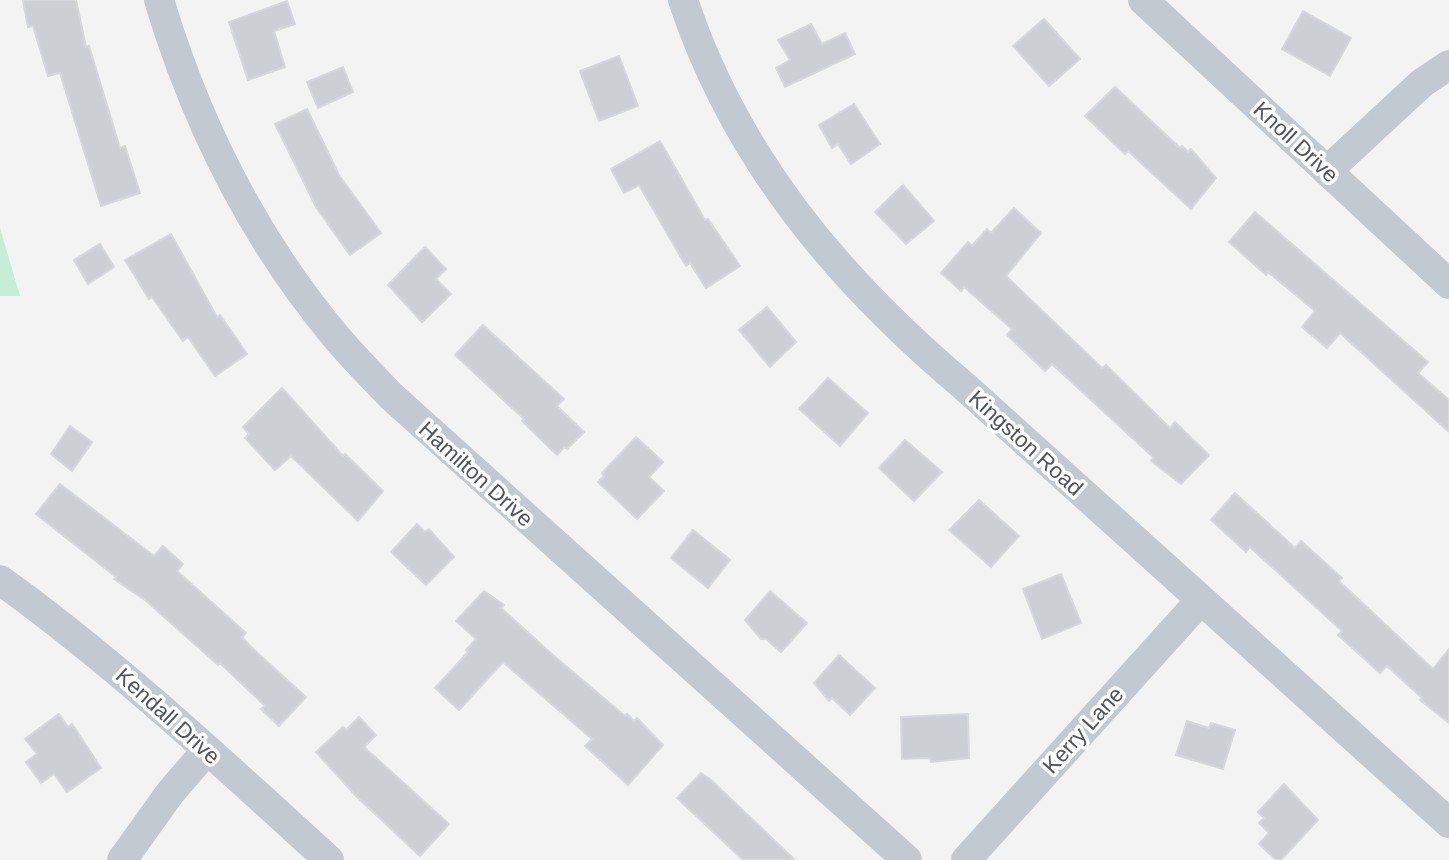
<svg xmlns="http://www.w3.org/2000/svg" width="1449" height="860" font-family="Helvetica,sans-serif">
  <style>
    .green { fill: #c6edd8 }
    .building { fill: #cdcfd4; stroke: #d7d8dd; stroke-width: 2 }
    .lines { fill: none; stroke-linecap: round; stroke-linejoin: round }
    .minor { stroke: #c2c9d0; stroke-width: 30 }
    .labels { text-anchor: middle; dominant-baseline: central; stroke-width: 7; stroke-linejoin: round; paint-order: stroke }
    .street-label { font-size: 22px; fill: #4b545f; stroke: #fff }
  </style>
  <rect width="100%" height="100%" fill="#f4f3f3"/>
  <path class="green" d="M0,228l20,68h-20z"/>
  <g class="building">
    <path d="M23,0h53l10,47 3,-1 31,102 5,-2 15,47 -39,13 -41,-133 -12,3 -15,-50 -5,1z"/>
    <path d="M287,1l8,23 -21,7 11,36 -37,13 -19,-58z"/>
    <path d="M1303,11l48,27 -21,38 -48,-27z"/>
    <path d="M1044,19l36,40 -31,27 -36,-40z"/>
    <path d="M811,24l11,20 23,-11 10,21 -70,33 -9,-19 14,-8 -12,-20z"/>
    <path d="M619,56l19,50 -39,15 -19,-50z"/>
    <path d="M343,67l10,25 -35,16 -11,-26z"/>
    <path d="M1115,87l65,61 2,-2 6,6 3,-3 25,29 -25,31 -63,-58 -3,3 -40,-38z"/>
    <path d="M854,104l26,40 -29,20 -13,-20 -6,4 -13,-23z"/>
    <path d="M307,109l32,66 42,58 -31,22 -34,-48 -41,-83z"/>
    <path d="M660,141l45,79 3,-1 32,47 -34,22 -16,-25 -4,3 -47,-81 -15,8 -13,-24z"/>
    <path d="M903,185l31,36 -28,23 -31,-32z"/>
    <path d="M1014,208l27,25 -35,43 96,92 4,-3 64,63 5,-6 34,33 -28,29 -30,-23 3,-3 -102,-94 -7,7 -38,-36 5,-6 -48,-42 -3,4 -20,-18 27,-31 4,4 15,-17 4,4z"/>
    <path d="M1255,212l173,150 -10,11 31,27v32l-109,-99 -13,15 -25,-21 13,-16 -47,-39 -2,3 -37,-33z"/>
    <path d="M171,234l46,83 3,-2 27,39 -32,22 -27,-39 -5,4 -31,-44 -3,2 -24,-39z"/>
    <path d="M100,244l14,23 -26,17 -14,-24z"/>
    <path d="M425,247l21,22 -10,10 15,15 -29,28 -34,-37z"/>
    <path d="M767,307l29,35 -26,25 -31,-37z"/>
    <path d="M483,325l81,74 -7,7 27,26 -17,17 -3,-2 -7,8 -35,-34 2,-2 -69,-64z"/>
    <path d="M828,378l40,35 -28,33 -41,-37z"/>
    <path d="M282,388l61,68 2,-2 38,37 -25,30 -67,-65 -16,14 -30,-32 4,-4 -6,-7z"/>
    <path d="M70,426l22,16 -20,29 -21,-17z"/>
    <path d="M636,437l27,25 -14,15 15,14 -27,28 -39,-37 6,-6 -2,-3z"/>
    <path d="M905,440l37,32 -28,29 -35,-33z"/>
    <path d="M60,484l94,72 9,-10 20,18 -6,7 69,62 -4,4 9,10 55,50 -27,29 -18,-17 4,-3 -45,-43 -2,2 -73,-65 -31,-21 2,-2 -80,-63z"/>
    <path d="M1235,493l60,55 6,-7 41,37 -3,3 94,88 16,-20v74l-29,-23 2,-2 -35,-32 -7,7 -42,-38 4,-4 -92,-84 -4,5 -35,-32z"/>
    <path d="M979,500l40,36 -28,31 -42,-37z"/>
    <path d="M417,524l8,8 4,-3 25,28 -28,28 -35,-33z"/>
    <path d="M693,530l37,30 -22,28 -37,-30z"/>
    <path d="M1061,574l20,49 -39,16 -19,-50z"/>
    <path d="M484,591l20,14 -3,3 53,48 71,60 2,-2 7,7 3,-3 26,27 -35,40 -43,-39 7,-7 -89,-77 -44,48 -24,-22 33,-36 -2,-2 10,-11 -20,-18z"/>
    <path d="M770,591l37,32 -26,29 -15,-13h-5l-16,-19z"/>
    <path d="M839,655l36,33 -25,27 -18,-17 -3,3 -15,-18z"/>
    <path d="M59,714l9,13 4,-3 29,44 -34,24 -13,-18 -13,9 -15,-21 11,-8 -12,-15z"/>
    <path d="M968,714l1,44 -38,4 -1,-4 -28,1 -1,-42z"/>
    <path d="M359,717l17,18 -12,12 85,77 -29,32 -64,-60 -40,-44 27,-25 3,3z"/>
    <path d="M1187,721l22,7 2,-5 24,7 -12,39 -47,-14z"/>
    <path d="M701,773l9,6 85,81h-52l-66,-62z"/>
    <path d="M1284,784l34,36 -37,40h-5l-17,-16 10,-11 -10,-10 5,-5 -6,-6z"/>
  </g>
  <g class="lines">
    <g class="minor">
      <path d="M159,0c37,123 95,239 178,338 17,20 36,39 54,58l516,464"/>
      <path d="M683,0c53,159 155,280 282,387l484,436"/>
      <path d="M1143,0l306,284"/>
      <path d="M1327,171l95,-88 27,-18"/>
      <path d="M0,580c117,84 222,183 329,280"/>
      <path d="M122,860l48,-67 37,-43"/>
      <path d="M966,860l234,-259"/>
    </g>
  </g>
  <g class="labels">
    <g class="street-label">
      <text transform="translate(1296 142) rotate(43)">Knoll Drive</text>
      <text transform="translate(1026 443) rotate(42)">Kingston Road</text>
      <text transform="translate(476 474) rotate(42)">Hamilton Drive</text>
      <text transform="translate(168 716) rotate(42)">Kendall Drive</text>
      <text transform="translate(1083 730) rotate(-48)">Kerry Lane</text>
    </g>
  </g>
</svg>
